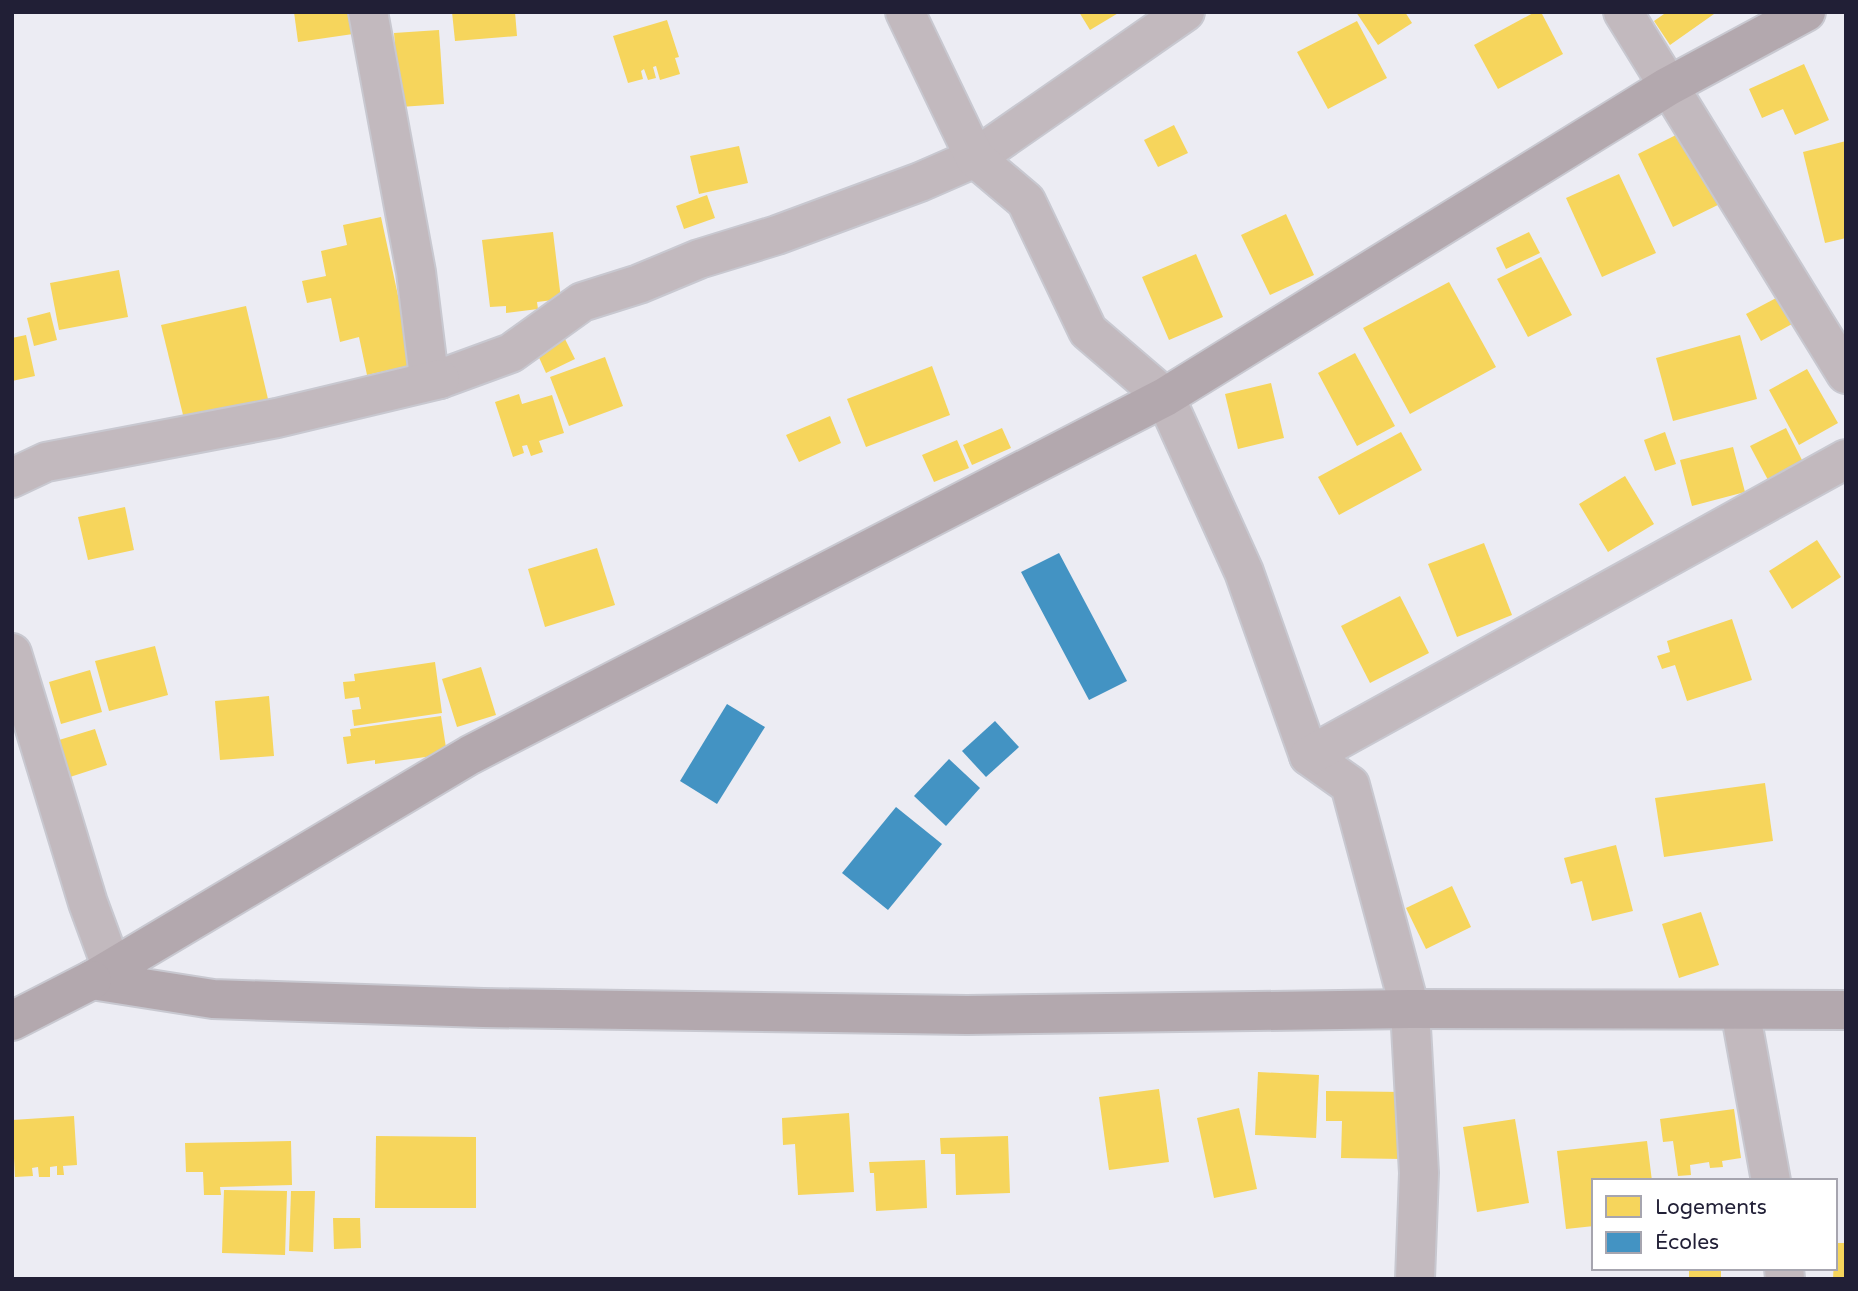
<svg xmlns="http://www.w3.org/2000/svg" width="1858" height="1291" font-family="'Varela Round',sans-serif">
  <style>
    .homes { fill: #f6d55c }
    .schools { fill: #4393c3 }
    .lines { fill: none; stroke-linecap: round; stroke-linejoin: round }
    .minor-casing { stroke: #c8c8d0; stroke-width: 42 }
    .major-casing { stroke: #c8c8d0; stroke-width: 42 }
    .minor { stroke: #c2b9be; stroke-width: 38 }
    .major { stroke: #b3a8ae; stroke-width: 38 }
  </style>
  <rect width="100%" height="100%" fill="#ececf3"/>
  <g class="homes">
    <path d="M294,12h56l3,22 -55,8z"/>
    <path d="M452,12h63l2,24 -62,5z"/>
    <path d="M1079,12h41l-30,18z"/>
    <path d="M1356,12h49l7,11 -34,22z"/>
    <path d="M1535,12h6l22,42 -65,35 -24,-44z"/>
    <path d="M1662,12h50l2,2 -44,31 -16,-24 10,-7z"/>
    <path d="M667,20l12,37 -4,1 5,16 -20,6 -4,-14 -3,1 3,11 -8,2 -4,-11 -3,2 2,8 -15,4 -15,-47z"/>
    <path d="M1357,21l30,57 -59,31 -31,-57z"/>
    <path d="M439,30l5,74 -44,3 -6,-74z"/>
    <path d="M1804,64l25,56 -34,15 -12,-26 -21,9 -13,-29z"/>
    <path d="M1174,125l14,28 -30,14 -14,-27z"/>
    <path d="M1690,128l36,73 -53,26 -35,-73z"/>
    <path d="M1846,141v97l-21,5 -22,-91z"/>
    <path d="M739,146l9,37 -49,11 -9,-38z"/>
    <path d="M1619,174l37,79 -54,24 -36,-79z"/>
    <path d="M707,195l8,23 -31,11 -8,-23z"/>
    <path d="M1286,214l28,61 -44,20 -29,-60z"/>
    <path d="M381,217l32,148 -46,10 -8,-38 -19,5 -9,-44 -24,5 -5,-22 24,-5 -5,-25 26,-6 -4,-20z"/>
    <path d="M553,232l8,67 -24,3 1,7 -32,4v-7l-16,1 -8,-67z"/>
    <path d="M1529,232l11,21 -34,16 -10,-21z"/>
    <path d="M1196,254l27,63 -54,23 -27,-63z"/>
    <path d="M1541,257l31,58 -44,22 -31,-58z"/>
    <path d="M119,270l9,47 -69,13 -9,-47z"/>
    <path d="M1449,282l47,85 -86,47 -47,-86z"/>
    <path d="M1778,297l14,27 -31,17 -15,-27z"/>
    <path d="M246,306l22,93 -84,20 -23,-94z"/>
    <path d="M50,312l7,28 -23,6 -7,-28z"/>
    <path d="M26,335l9,41 -23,5v-43z"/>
    <path d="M1740,335l17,64 -84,22 -17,-63z"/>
    <path d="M565,339l10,20 -29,14 -9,-20z"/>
    <path d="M1355,353l40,73 -38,20 -39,-73z"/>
    <path d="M605,357l18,49 -54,20 -19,-49z"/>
    <path d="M932,366l18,49 -84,32 -19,-48z"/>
    <path d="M1807,369l31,54 -39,22 -30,-55z"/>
    <path d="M1271,383l13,55 -46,11 -13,-55z"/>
    <path d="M519,394l3,10 30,-9 12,38 -25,8 4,11 -12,4 -4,-11 -5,1 2,7 -11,4 -18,-55z"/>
    <path d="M830,416l11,27 -42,19 -13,-27z"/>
    <path d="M1002,428l9,20 -39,17 -9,-20z"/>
    <path d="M1786,428l17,34 -35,18 -18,-34z"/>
    <path d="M1401,432l21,38 -83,45 -21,-38z"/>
    <path d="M1665,432l11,32 -21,7 -11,-31z"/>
    <path d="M957,440l12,28 -35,14 -12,-27z"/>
    <path d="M1733,447l12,45 -53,14 -12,-46z"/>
    <path d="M1625,476l29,48 -46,28 -29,-48z"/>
    <path d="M125,507l9,43 -46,10 -10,-43z"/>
    <path d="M1817,540l24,37 -49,32 -23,-38z"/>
    <path d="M1484,543l28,72 -55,22 -29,-73z"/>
    <path d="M597,548l18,57 -70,22 -17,-58z"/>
    <path d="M1400,596l29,57 -59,30 -29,-57z"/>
    <path d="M1732,619l20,61 -65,21 -12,-36 -13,4 -5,-13 13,-4 -3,-11z"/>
    <path d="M155,646l13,49 -59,16 -14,-50z"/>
    <path d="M435,662l7,51 -88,13 -2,-16 9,-1 -2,-12 -14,2 -2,-17 12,-1 -1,-7z"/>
    <path d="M481,667l15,48 -39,12 -15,-48z"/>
    <path d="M90,670l12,42 -41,12 -12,-42z"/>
    <path d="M269,696l5,60 -54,4 -5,-59z"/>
    <path d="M441,716l6,38 -72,10v-4l-28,4 -4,-27 8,-1 -1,-7z"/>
    <path d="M95,729l12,36 -37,12 -11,-37z"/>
    <path d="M1765,783l8,58 -109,16 -9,-59z"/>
    <path d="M1616,845l17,66 -41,10 -10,-40 -11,3 -7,-26z"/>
    <path d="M1452,886l19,41 -45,22 -20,-41z"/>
    <path d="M1701,912l18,53 -40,13 -17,-54z"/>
    <path d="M1258,1072l61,3 -3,63 -61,-3z"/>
    <path d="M1159,1089l10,73 -60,8 -10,-73z"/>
    <path d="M1326,1091l77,1 -1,67 -61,-1 1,-37h-16z"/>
    <path d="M1239,1108l18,81 -43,9 -17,-80z"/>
    <path d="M1734,1109l7,49 -19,3 1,6 -13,1 -1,-6 -19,3 1,10 -13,1 -5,-35 -10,1 -3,-23z"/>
    <path d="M849,1113l5,79 -56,3 -3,-51 -12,1 -1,-27z"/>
    <path d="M74,1116l3,49 -14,1 1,9h-7v-9l-7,1v10h-11l-1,-10 -6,1 1,8 -18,1 -3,-57z"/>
    <path d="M1515,1119l14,84 -52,9 -14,-85z"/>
    <path d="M376,1136l100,1v71h-101z"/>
    <path d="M1008,1136l2,57 -54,2 -1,-41h-14l-1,-16z"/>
    <path d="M291,1141l1,44 -72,2 1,8h-17l-1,-23h-17l-1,-29z"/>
    <path d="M1647,1141l5,40h-58v45l-28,3 -9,-78z"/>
    <path d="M925,1160l2,48 -51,3 -2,-38h-4l-1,-11z"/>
    <path d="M224,1190l63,1 -2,64 -63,-2z"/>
    <path d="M291,1191h24l-2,61 -24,-1z"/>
    <path d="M333,1218h27l1,30 -27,1z"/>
    <path d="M1835,1243h11v36h-13z"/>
    <rect x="1689" y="1268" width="32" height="11"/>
  </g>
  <g class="schools">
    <path d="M1059,553l68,128 -38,19 -68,-128z"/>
    <path d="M727,704l38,23 -48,77 -37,-23z"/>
    <path d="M995,721l24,26 -33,30 -24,-26z"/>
    <path d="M949,759l31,29 -34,38 -32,-30z"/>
    <path d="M896,807l46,37 -54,66 -46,-37z"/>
  </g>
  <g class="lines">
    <g class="minor-casing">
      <g id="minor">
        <path d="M368,12l48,260 12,97 12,10 71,-26 71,-51 57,-18 60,-25 78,-24 143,-53 55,-24 210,-146"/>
        <path d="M905,12l70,146 51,43 62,130 77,66 79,175 65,184 41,29 60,224 9,164 -4,106"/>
        <path d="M1623,12l223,362"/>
        <path d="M12,478l34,-16 231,-44 163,-39"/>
        <path d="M12,653l76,250 24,65"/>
        <path d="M1309,756l537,-297"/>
        <path d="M1740,1010l31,171"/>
        <path d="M1784,1268l1,11"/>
      </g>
    </g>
    <g class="major-casing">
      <g id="major">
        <path d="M1806,12l-139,75 -502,310 -695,358 -378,225 121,19 270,9 484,7 443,-6 436,1"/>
        <path d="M12,1021l80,-41"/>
      </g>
    </g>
    <use href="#minor" class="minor"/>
    <use href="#major" class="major"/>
  </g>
  <rect width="1858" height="1291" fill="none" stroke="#211f36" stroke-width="28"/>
  <rect x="1592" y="1179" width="245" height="91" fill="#ffffff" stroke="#a6a5af" stroke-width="2"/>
  <rect x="1606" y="1196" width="35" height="21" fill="#f6d55c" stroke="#a6a5af" stroke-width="2"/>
  <text x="1655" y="1214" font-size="21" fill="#211f36">Logements</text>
  <rect x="1606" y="1232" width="35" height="21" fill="#4393c3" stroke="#a6a5af" stroke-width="2"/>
  <text x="1655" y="1249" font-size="21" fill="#211f36">Écoles</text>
</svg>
